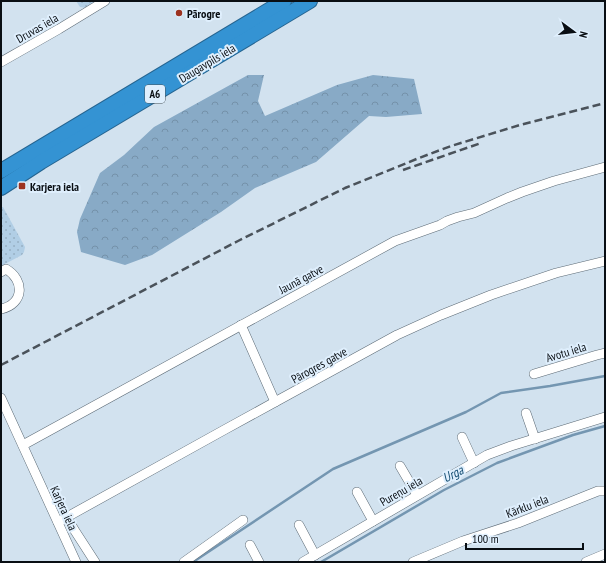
<svg xmlns="http://www.w3.org/2000/svg" width="606" height="563" font-family="'PT Sans Narrow',sans-serif">
  <style>
    .grass { fill: url(#grass-dots) }
    .forest { fill: url(#forest-crowns) }
    .lines { fill: none; stroke-linecap: round; stroke-linejoin: round }
    .stream { stroke: #7496b1; stroke-width: 2.5 }
    .minor-casing { stroke: #5d6b76; stroke-width: 10 }
    .highway-casing { stroke: #256490; stroke-width: 16 }
    .minor { stroke: #fff; stroke-width: 9 }
    .highway { stroke: #3493d3; stroke-width: 14 }
    .rail { stroke: #4a525a; stroke-width: 2.5; stroke-dasharray: 8 4; stroke-linecap: butt }
    .poi-dot { fill: #9c3220; stroke: #dfeffd; stroke-width: 1.5 }
    .labels { text-anchor: middle; dominant-baseline: central; stroke-width: 4; stroke-linejoin: round; paint-order: stroke }
    .shield { fill: #dfeffd; stroke: #495259; stroke-width: 1 }
    .shield-label { font-size: 11px; font-weight: bold; fill: #090e13 }
    .poi-label { font-size: 12px; font-weight: bold; fill: #090e13; stroke: #dfeffd; text-anchor: start }
    .street-label { font-size: 12px; fill: #090e13; stroke: #dfeffd }
    .water-label { font-size: 13px; font-style: italic; fill: #154e73; stroke: #dfeffd }
  </style>
  <defs>
    <pattern id="grass-dots" width="8" height="8" patternUnits="userSpaceOnUse"><rect width="8" height="8" fill="#b1cee5"/><path d="M2 2h.1M6 6h.1" fill="none" stroke="#97b0c4" stroke-width="1.8" stroke-linecap="round"/></pattern>
    <pattern id="forest-crowns" width="20" height="18" patternUnits="userSpaceOnUse"><rect width="20" height="18" fill="#88aac6"/><path d="M2 6a3 3 0 1 1 6 0M12 15a3 3 0 1 1 6 0" fill="none" stroke="#7491a9"/></pattern>
  </defs>
  <rect width="100%" height="100%" fill="#d2e2ef"/>
  <g class="grass">
    <path d="M76,1h20l-10,7 -6,-1z"/>
    <path d="M1,207h2l22,40 -1,5 -2,3 -21,11z"/>
  </g>
  <path class="forest" d="M248,75h16l-6,26 7,15 72,-31 36,-10 41,4 8,35 -36,3 -17,-1 -53,46 -61,26 -34,24 -69,43 -27,10 -44,-13 -4,-20 3,-13 20,-46 24,-18 30,-28z"/>
  <g class="lines">
    <g class="stream">
      <path d="M193,562l140,-93 133,-57 35,-19 49,-7 55,-10"/>
      <path d="M321,562l123,-72 53,-27 76,-28 32,-9"/>
    </g>
    <g class="minor-casing">
      <g id="minor">
        <path d="M1,62l58,-33 46,-28"/>
        <path d="M1,272l5,-3c19,11 18,35 -5,40"/>
        <path d="M241,325l34,77"/>
        <path d="M534,374l63,-19 8,-2"/>
        <path d="M1,398l75,164"/>
        <path d="M526,413l9,26"/>
        <path d="M462,437l12,26"/>
        <path d="M23,445l372,-204 45,-16 7,-4 11,-4 16,-4 33,-15 15,-6 32,-11 51,-14"/>
        <path d="M400,466l17,29"/>
        <path d="M357,492l16,29"/>
        <path d="M67,518l8,13 20,31"/>
        <path d="M58,522l166,-92 51,-28 122,-67 44,-20 50,-20 65,-22 49,-12"/>
        <path d="M299,525l16,30"/>
        <path d="M250,545l9,17"/>
        <path d="M184,562l59,-42"/>
        <path d="M303,562l184,-107 24,-9 94,-29"/>
        <path d="M413,562l50,-21 55,-18 80,-32h7"/>
        <path d="M586,562l19,-8"/>
      </g>
    </g>
    <g class="highway-casing">
      <g id="highway">
        <path d="M1,171l283,-170"/>
        <path d="M1,188l40,-26 269,-161"/>
      </g>
    </g>
    <use href="#minor" class="minor"/>
    <use href="#highway" class="highway"/>
    <g class="rail">
      <path d="M403,170l78,-27"/>
      <path d="M1,365l237,-124 107,-53 74,-30 32,-12 69,-21 85,-22"/>
    </g>
  </g>
  <g class="poi-dot">
    <circle cx="179" cy="13" r="4"/>
    <rect x="18" y="182" width="8" height="8" rx="2"/>
  </g>
  <g class="labels">
    <rect class="shield" x="145" y="85" width="20" height="18" rx="3"/>
    <g class="shield-label">
      <text x="155" y="94">A6</text>
    </g>
    <g class="poi-label">
      <text x="187" y="13">Pārogre</text>
      <text x="30" y="186">Karjera iela</text>
    </g>
    <g class="street-label">
      <text transform="translate(37 28) rotate(-30)">Druvas iela</text>
      <text transform="translate(207 63) rotate(-31)">Daugavpils iela</text>
      <text transform="translate(301 279) rotate(-28)">Jaunā gatve</text>
      <text transform="translate(566 352) rotate(-17)">Avotu iela</text>
      <text transform="translate(319 365) rotate(-29)">Pārogres gatve</text>
      <text transform="translate(401 491) rotate(-30)">Pureņu iela</text>
      <text transform="translate(527 506) rotate(-21)">Kārklu iela</text>
      <text transform="translate(64 508) rotate(65)">Karjera iela</text>
    </g>
    <g class="water-label">
      <text transform="translate(453 474) rotate(-27)">Urga</text>
    </g>
  </g>
  <rect width="606" height="563" fill="none" stroke="#090e13" stroke-width="4"/>
  <g transform="translate(574 32) rotate(105)" stroke="#dfeffd" stroke-width="3" paint-order="stroke">
  <path d="M0-3L7 15L0 10L-7 15Z" fill="#090e13"/>
  <text y="-6" font-size="11" font-weight="bold" text-anchor="middle" fill="#090e13">N</text>
  </g>
  <path d="M466 543v6h117v-6" fill="none" stroke="#090e13" stroke-width="2"/>
  <text x="472" y="543" font-size="12" fill="#090e13" stroke="#dfeffd" stroke-width="3" paint-order="stroke">100 m</text>
</svg>
